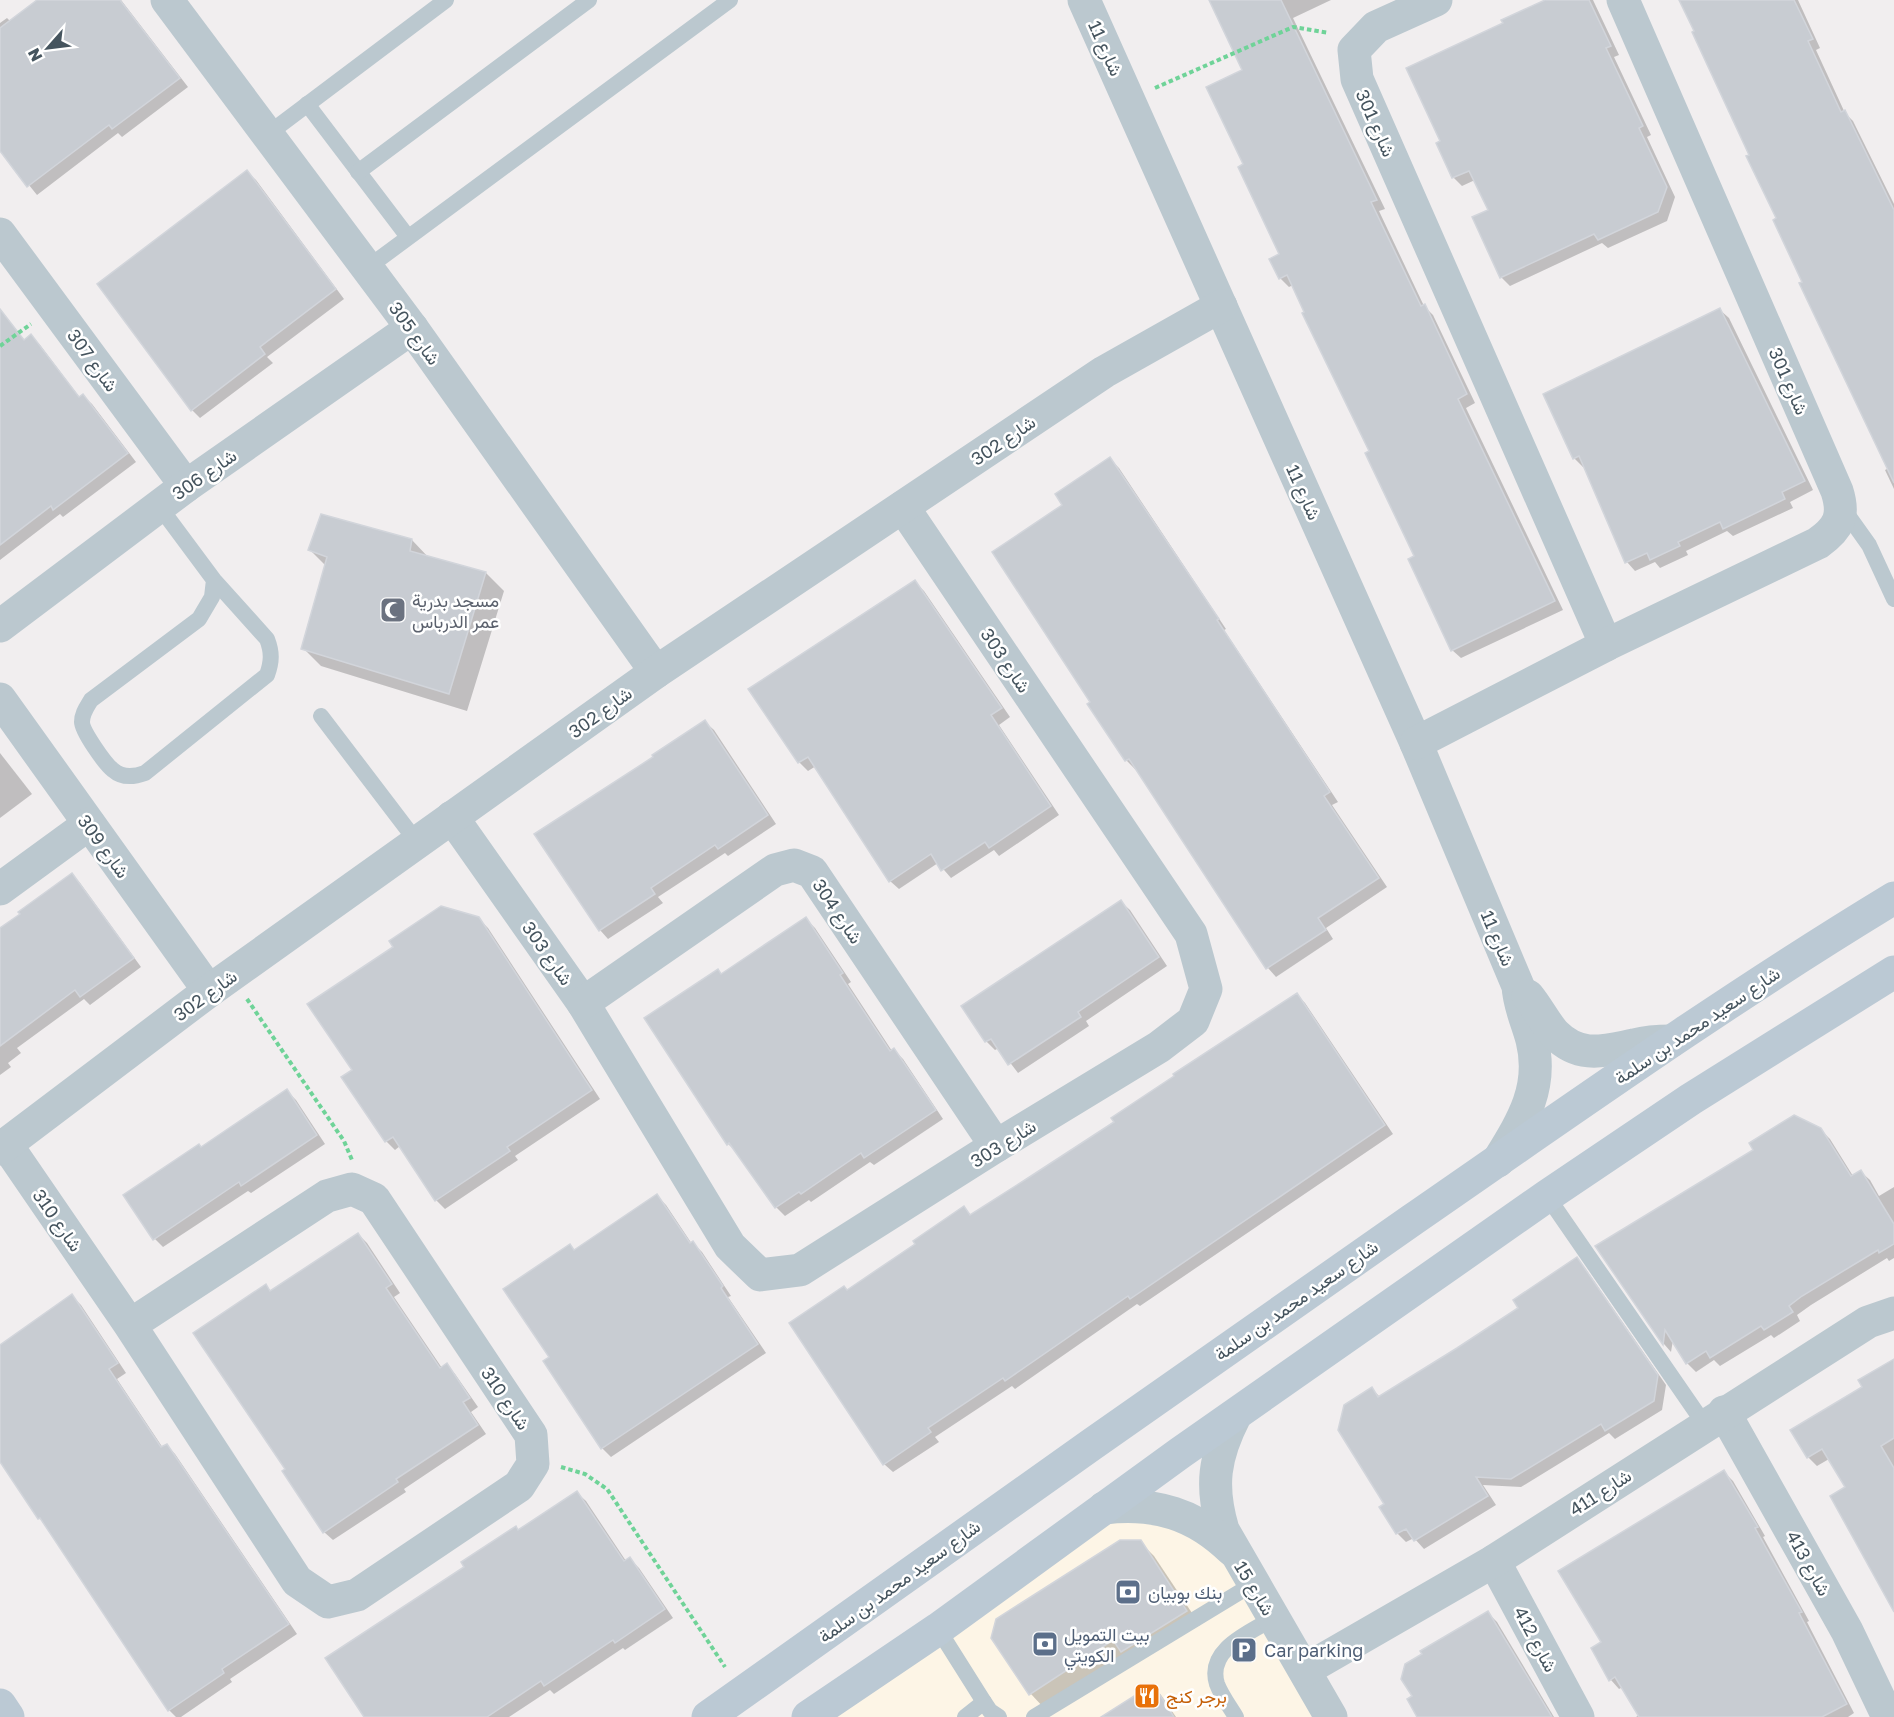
<svg xmlns="http://www.w3.org/2000/svg" width="1894" height="1717" font-family="'Golos Text',Vazirmatn,sans-serif">
  <style>
    .commercial { fill: #fdf5e6 }
    .shadow { fill: #0003 }
    .building { fill: #c8ccd2; stroke: #d2d5db; stroke-width: 1.5 }
    .lines { fill: none; stroke-linecap: round; stroke-linejoin: round }
    .path { stroke: #6fd398; stroke-width: 4; stroke-dasharray: 4.5 3; stroke-linecap: butt }
    .lane { stroke: #bbc8cf; stroke-width: 16 }
    .street { stroke: #bbc8cf; stroke-width: 33 }
    .secondary { stroke: #bbc9d4; stroke-width: 33 }
    .labels { text-anchor: middle; dominant-baseline: central; stroke-width: 5; stroke-linejoin: round; paint-order: stroke }
    .street-label { font-size: 18px; fill: #45545e; stroke: #fff }
    .worship-label { font-size: 18px; fill: #5b616d; stroke: #fff; text-anchor: start }
    .service-label { font-size: 18px; fill: #4e5e75; stroke: #fff; text-anchor: start }
    .food-label { font-size: 18px; fill: #c56008; stroke: #fff; text-anchor: start }
  </style>
  <rect width="100%" height="100%" fill="#f1eeef"/>
  <path class="commercial" d="M1122,1517l59,4 43,39 94,157h-490l274,-190z"/>
  <g class="shadow">
    <path d="M40,0h81l67,87 -66,50 -4,-4 -81,62 -37,-46v-126l7,-5 4,4z"/>
    <path d="M1211,0h120l-38,18 92,191 -6,2 45,95 9,9 42,88 -9,5 97,202 -102,48 -9,-8 -36,-93 -45,-105 -78,-167 -4,2 -9,-9 1,-23 -36,-90 -1,-95z"/>
    <path d="M1549,0h44l26,55 -5,2 37,78 -4,2 28,60 -8,24 -59,27 -6,-5 -92,43 -9,-9 -11,-67 -15,-30 -13,6 -9,-9 -11,-35 63,-118z"/>
    <path d="M1681,0h117l22,48 -4,2 29,63 8,8 41,83v285l-9,-19 4,-2 -85,-185 -53,-127z"/>
    <path d="M247,172l9,8 88,119 -77,58 6,6 -73,55 -8,-8z"/>
    <path d="M0,309l25,32 6,-5 9,9 40,53 3,-2 9,8 44,58 -73,55 -3,-3 -60,46z"/>
    <path d="M1720,310l9,8 84,172 -23,12 3,6 -60,28 -6,-5 -41,20 2,4 -28,13 -5,-6 -20,9 -8,-9 -42,-96 -2,1 -9,-9z"/>
    <path d="M1110,459l9,9 107,161 -2,1 114,172 -6,3 55,82 -61,41 7,11 -57,38 -8,-9 -131,-200 -2,1 -9,-9 -34,-58 -28,-196z"/>
    <path d="M412,540l17,18 57,15 18,18 -37,120 -146,-45 -18,-18 23,-82 -16,-16z"/>
    <path d="M915,582l9,9 86,126 -11,8 60,90 -60,41 -5,-6 -43,28 -13,-15 -39,26 -9,-8 -74,-115 -8,5 -9,-9z"/>
    <path d="M705,722l9,8 62,94 -48,32 -3,-3 -67,44 5,6 -55,36 -8,-9 56,-173z"/>
    <path d="M0,753l32,41 -32,24z"/>
    <path d="M72,875l8,8 61,84 -51,38 -6,-6 -67,49 4,5 -13,10 3,4 -11,8v-146z"/>
    <path d="M1121,902l9,8 37,56 -81,55 3,5 -71,47 -19,-25 -4,2 -9,-9 -23,-34z"/>
    <path d="M479,919l9,9 112,171 -85,57 3,4 -73,49 -9,-9 -36,-54 -5,4 -9,-9 -32,-71z"/>
    <path d="M806,919l9,9 36,54 -3,2 44,67 2,-1 9,9 40,60 -69,46 -4,-3 -59,40 -2,-2 -24,16 -9,-9 -39,-55 -9,-8 -6,-169z"/>
    <path d="M1297,995l8,8 88,131 -253,172 -3,-2 -122,85 -3,-3 -77,51 4,5 -46,30 -9,-8 -37,-173 70,-47 47,-36 8,8 144,-94z"/>
    <path d="M287,1091l9,9 29,44 -74,49 -3,-2 -85,56 -8,-8 46,-90z"/>
    <path d="M1820,1129l10,10 23,37 8,-4 9,8 9,16 15,-9v71l-5,3 -2,-3 -76,47 -14,10 3,6 -26,17 -3,-3 -51,31 -6,-6 -18,12 -9,-9 -14,-23 -2,12 -7,-8 -67,-97z"/>
    <path d="M657,1196l9,9 26,39 1,-1 9,9 29,44 -3,1 38,56 -155,104 -9,-9 -51,-90 24,-107z"/>
    <path d="M358,1234l9,9 33,50 -6,4 48,71 5,-3 8,9 23,33 -7,5 15,22 -82,55 2,3 -73,48 -9,-8 -37,-63 -21,-183 6,6z"/>
    <path d="M1576,1259l9,9 81,117 -4,25 -47,29 -6,-6 -88,54 -38,-2 13,20 -72,44 -10,-11 -8,4 -9,-9 -15,-26 4,-3 -14,-115 8,8 140,-88z"/>
    <path d="M72,1296l9,9 45,68 -9,6 46,69 4,-2 8,8 122,180 -67,45 2,3 -51,35h-5l-7,-7 -169,-252v-112z"/>
    <path d="M1894,1361v248l-47,-121 -18,-29 -12,7 -9,-9 56,-70z"/>
    <path d="M1724,1472l9,9 32,55 -2,1 46,84 -2,1 47,91 -6,4h-212l3,-2 -16,-28 -4,2 -8,-9 -8,-38z"/>
    <path d="M577,1493l9,8 40,60 4,-2 9,9 34,50 -48,32 -2,-2 -69,46 -4,-4 -41,27h-143l153,-185z"/>
    <path d="M1140,1542l14,14 46,69 -156,83 -13,-14 -38,-56z"/>
    <path d="M1488,1613l9,9 57,95h-135z"/>
    <path d="M1153,1686l8,9 15,22h-54z"/>
  </g>
  <g class="building">
    <path d="M37,0h83l60,78 -68,51 -3,-4 -82,62 -27,-36v-123z"/>
    <path d="M1209,0h72l96,200 -6,2 50,104 4,-2 42,90 -9,5 97,202 -104,50 -43,-92 6,-3 -49,-103 4,-2 -67,-138 2,-1 -17,-37 -8,4 -10,-20 10,-5 -41,-87 5,-3 -37,-77 36,-17z"/>
    <path d="M1545,0h44l22,46 -5,2 37,78 -4,2 28,59 -9,25 -60,28 -4,-6 -94,44 -28,-61 16,-7 -19,-39 -17,7 -16,-35 4,-2 -34,-73 97,-45 -2,-3z"/>
    <path d="M1679,0h115l19,39 -5,2 33,71 4,-2 49,100v273l-95,-200 3,-1 -29,-62 3,-2 -30,-62 3,-1 -57,-123 2,-1z"/>
    <path d="M247,170l89,119 -76,58 5,7 -74,57 -94,-127z"/>
    <path d="M1720,308l85,173 -23,11 3,7 -62,30 -3,-7 -42,20 2,4 -30,14 -3,-7 -22,10 -46,-107 -6,3 -30,-65z"/>
    <path d="M0,309l24,31 7,-6 48,63 4,-3 45,59 -75,57 -2,-4 -51,39z"/>
    <path d="M1110,457l109,162 -2,1 113,172 -6,4 55,82 -61,40 8,12 -60,39 -137,-210 -4,2 -38,-57 3,-2 -98,-150 70,-47 -7,-11z"/>
    <path d="M321,514l91,25 -2,12 76,21 -37,122 -148,-45 26,-92 -19,-7z"/>
    <path d="M915,580l87,128 -11,7 60,91 -62,42 -4,-6 -44,29 -10,-17 -42,28 -81,-125 -10,6 -50,-74z"/>
    <path d="M705,720l63,95 -50,34 -3,-4 -64,43 4,6 -56,37 -65,-97 119,-77 -1,-2z"/>
    <path d="M72,873l62,85 -54,39 -5,-7 -75,56v-118l20,-14 -2,-2z"/>
    <path d="M1121,900l38,57 -81,55 3,5 -73,48 -17,-26 -6,3 -24,-36z"/>
    <path d="M441,906l38,11 113,173 -85,57 3,4 -75,50 -42,-64 -8,5 -44,-65 11,-7 -45,-66 86,-57 -4,-6z"/>
    <path d="M806,917l37,56 -3,2 50,76 4,-3 42,62 -72,48 -3,-5 -60,41 -2,-2 -24,16 -46,-65 -2,2 -83,-127 74,-49 3,5z"/>
    <path d="M1297,993l88,132 -255,174 -2,-3 -123,85 -2,-3 -75,50 3,4 -48,33 -94,-142 55,-37 3,4 68,-46 -2,-3 51,-35 6,9 61,-39 83,-54 -3,-4 63,-42 -1,-2z"/>
    <path d="M287,1089l30,46 -76,51 -2,-4 -86,58 -30,-45 76,-51 2,3z"/>
    <path d="M1794,1115l27,13 30,48 10,-6 33,54v20l-15,9 -1,-3 -76,46 -13,10 4,6 -29,18 -3,-4 -51,32 -4,-7 -20,13 -21,-34 -2,15 -68,-99 158,-96 -4,-7z"/>
    <path d="M657,1194l33,49 3,-2 30,45 -2,2 37,56 -157,105 -58,-88 6,-4 -46,-68 67,-45 4,6z"/>
    <path d="M358,1233l34,51 -6,4 54,80 7,-5 23,35 -7,4 15,23 -82,54 2,3 -75,51 -41,-62 3,-2 -92,-136 73,-49 4,7z"/>
    <path d="M1577,1257l81,118 -4,26 -49,30 -4,-7 -90,55 -35,-2 12,19 -74,45 -8,-12 -10,5 -17,-27 5,-3 -46,-74 6,-25 28,-18 6,10 79,-49 61,-40 -5,-8z"/>
    <path d="M72,1294l46,69 -9,6 52,78 6,-3 122,180 -67,45 2,4 -56,38 -128,-193 -2,1 -38,-57v-117z"/>
    <path d="M1894,1359v79l-13,8 13,22v144l-64,-116 15,-9 -23,-38 -15,9 -17,-28 72,-43 -4,-7z"/>
    <path d="M1724,1470l34,57 -3,1 47,84 -3,1 48,91 -25,13h-183l-24,-40 -6,4 -18,-33 10,-6 -43,-71z"/>
    <path d="M577,1491l47,70 6,-4 35,52 -50,34 -2,-3 -69,46 -3,-5 -54,36h-123l-39,-59 139,-91 -3,-5 55,-36 2,4z"/>
    <path d="M1120,1540h21l46,71 -66,41 -8,-12 -84,55 -38,-57 5,-19z"/>
    <path d="M1488,1611l64,106h-135l-10,-18 5,-3 -11,-17 4,-15 17,-10 -2,-3z"/>
    <path d="M1153,1684l21,33h-73z"/>
  </g>
  <g class="lines">
    <g class="path">
      <path d="M1155,88l138,-61 36,6"/>
      <path d="M0,346l31,-22"/>
      <path d="M247,999l97,142 8,19"/>
      <path d="M561,1467l24,7 22,15 118,178"/>
    </g>
    <g class="lane">
      <path d="M307,104l101,133"/>
      <path d="M268,134l178,-134"/>
      <path d="M358,172l231,-172"/>
      <path d="M367,268l363,-268"/>
      <path d="M159,506l55,74 53,59c5,13 5,22 0,36l-122,98c-11,4 -23,5 -32,-3 -8,-6 -31,-39 -31,-48 0,-9 5,-15 9,-22l108,-81 13,-22 2,-17"/>
      <path d="M1842,507l27,38 25,54"/>
      <path d="M321,716l96,126"/>
      <path d="M1547,1196l158,229"/>
      <path d="M938,1629l46,73 6,9 9,6"/>
      <path d="M965,1717l19,-15"/>
      <path d="M1034,1717l219,-133"/>
      <path d="M1236,1717c-6,-10 -15,-22 -19,-33 -11,-35 34,-52 57,-66"/>
    </g>
    <g class="street">
      <path d="M167,0l245,328 244,344"/>
      <path d="M1084,0l332,743 102,243c1,20 9,35 14,54 12,48 -10,82 -34,121"/>
      <path d="M1436,0l-60,27 -22,23 3,29 249,566"/>
      <path d="M0,234l186,252"/>
      <path d="M0,626l186,-140 226,-158"/>
      <path d="M0,699l209,292"/>
      <path d="M1416,743l190,-98 212,-102c21,-15 27,-27 19,-52l-214,-491"/>
      <path d="M452,817l131,186 147,243 30,29 40,-5 196,-124 163,-99 34,-26 13,-32 -15,-55 -288,-427"/>
      <path d="M0,889l89,-65"/>
      <path d="M1528,996c10,12 17,27 27,38 25,25 48,17 79,11 12,-3 24,-4 37,-4"/>
      <path d="M583,1003l192,-133 19,-5 18,7 184,274"/>
      <path d="M6,1144l124,181 167,256 31,21 29,-7 162,-109 14,-22 -2,-29 -157,-236 -22,-10 -25,7 -197,129"/>
      <path d="M0,1149l209,-158 447,-319 448,-300 117,-66"/>
      <path d="M1724,1412l123,219 41,86"/>
      <path d="M1235,1416c-21,41 -25,70 -12,114l108,187"/>
      <path d="M1104,1508c52,-6 91,6 128,42"/>
      <path d="M1494,1561l84,156"/>
      <path d="M1305,1670l189,-109 374,-239 26,-9"/>
    </g>
    <g class="secondary">
      <path d="M0,1705l8,12"/>
      <path d="M708,1717c234,-167 468,-333 704,-497 159,-110 317,-222 482,-322"/>
      <path d="M808,1717l130,-88 242,-176 367,-257 144,-97 203,-127"/>
    </g>
  </g>
  <defs>
    <g id="mosque-square" transform="scale(1.35)"><rect x="-9" y="-9" width="18" height="18" rx="4" fill="#6b7280" stroke="#fff"/><path d="M3.5-4.9A6 6 0 1 0 3.5 4.9A5 5 0 1 1 3.5-4.9Z" fill="#fff"/></g>
    <g id="bank-square" transform="scale(1.35)"><rect x="-9" y="-9" width="18" height="18" rx="4" fill="#5c6f8a" stroke="#fff"/><path d="M-6-4H6V4H-6ZM0-2.3a2.3 2.3 0 1 0 0 4.6a2.3 2.3 0 1 0 0-4.6Z" fill="#fff"/></g>
    <g id="parking-square" transform="scale(1.35)"><rect x="-9" y="-9" width="18" height="18" rx="4" fill="#5c6f8a" stroke="#fff"/><path d="M-3.5-5.5H1a3.5 3.5 0 0 1 0 7H-1V5.5H-3.5ZM-1-3.4V-.6H.8a1.4 1.4 0 0 0 0-2.8Z" fill="#fff"/></g>
    <g id="restaurant-square" transform="scale(1.35)"><rect x="-9" y="-9" width="18" height="18" rx="4" fill="#e8710a" stroke="#fff"/><path d="M-5-6h1v4h1v-4h1v4h1v-4h1v5L-1.5 .5V6h-2V.5L-5-1ZM5-6V6H3V1.5H1.5Q1.5-4 5-6Z" fill="#fff"/></g>
  </defs>
  <g fill-rule="evenodd">
    <use href="#mosque-square" x="393" y="610"/>
    <use href="#bank-square" x="1128" y="1592"/>
    <use href="#bank-square" x="1045" y="1644"/>
    <use href="#parking-square" x="1244" y="1650"/>
    <use href="#restaurant-square" x="1147" y="1696"/>
  </g>
  <g class="labels">
    <g class="street-label">
      <text transform="translate(1106 48) rotate(66)">شارع 11</text>
      <text transform="translate(1376 123) rotate(66)">شارع 301</text>
      <text transform="translate(415 333) rotate(54)">شارع 305</text>
      <text transform="translate(93 360) rotate(54)">شارع 307</text>
      <text transform="translate(1789 381) rotate(66)">شارع 301</text>
      <text transform="translate(1003 440) rotate(-34)">شارع 302</text>
      <text transform="translate(204 474) rotate(-35)">شارع 306</text>
      <text transform="translate(1304 492) rotate(66)">شارع 11</text>
      <text transform="translate(1006 660) rotate(56)">شارع 303</text>
      <text transform="translate(600 712) rotate(-36)">شارع 302</text>
      <text transform="translate(104 846) rotate(54)">شارع 309</text>
      <text transform="translate(838 911) rotate(56)">شارع 304</text>
      <text transform="translate(1498 938) rotate(67)">شارع 11</text>
      <text transform="translate(548 953) rotate(55)">شارع 303</text>
      <text transform="translate(205 995) rotate(-36)">شارع 302</text>
      <text transform="translate(1697 1025) rotate(-34)">شارع سعيد محمد بن سلمة</text>
      <text transform="translate(1003 1143) rotate(-32)">شارع 303</text>
      <text transform="translate(58 1220) rotate(55)">شارع 310</text>
      <text transform="translate(1296 1300) rotate(-35)">شارع سعيد محمد بن سلمة</text>
      <text transform="translate(506 1398) rotate(56)">شارع 310</text>
      <text transform="translate(1600 1492) rotate(-33)">شارع 411</text>
      <text transform="translate(1809 1563) rotate(61)">شارع 413</text>
      <text transform="translate(899 1581) rotate(-36)">شارع سعيد محمد بن سلمة</text>
      <text transform="translate(1255 1588) rotate(59)">شارع 15</text>
      <text transform="translate(1536 1639) rotate(62)">شارع 412</text>
    </g>
    <g class="worship-label">
      <text x="412" y="600">مسجد بدرية<tspan x="412" dy="21">عمر الدرباس</tspan></text>
    </g>
    <g class="service-label">
      <text x="1148" y="1592">بنك بوبيان</text>
      <text x="1064" y="1634">بيت التمويل<tspan x="1064" dy="21">الكويتي</tspan></text>
      <text x="1264" y="1650">Car parking</text>
    </g>
    <g class="food-label">
      <text x="1166" y="1696">برجر كنج</text>
    </g>
  </g>
  <g transform="translate(48 48) rotate(242)" stroke="#ffffff" stroke-width="4.5" paint-order="stroke">
  <path d="M0-4.5L10 22L0 15L-10 22Z" fill="#45545e"/>
  <text y="-9" font-size="16" font-weight="bold" text-anchor="middle" fill="#45545e">N</text>
  </g>
</svg>
